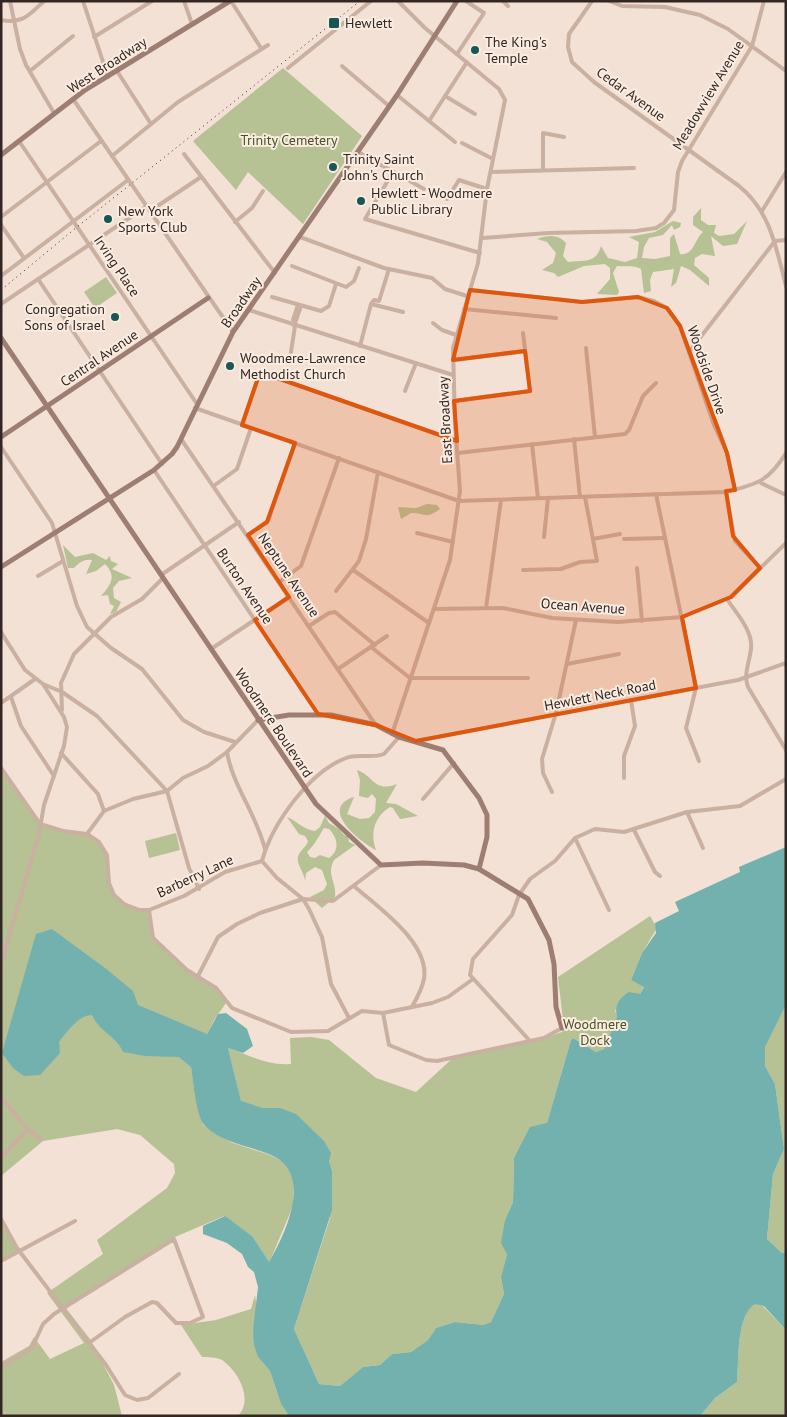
<svg xmlns="http://www.w3.org/2000/svg" width="787" height="1417" font-family="'PT Sans',sans-serif">
  <style>
    .green { fill: #b6c194; fill-rule: evenodd }
    .water { fill: #72b1ae }
    .lines { fill: none; stroke-linecap: round; stroke-linejoin: round }
    .street { stroke: #cab0a0; stroke-width: 4 }
    .secondary { stroke: #9e7e72; stroke-width: 5 }
    .rail { stroke: #332724; stroke-width: 1; stroke-dasharray: 1 4; stroke-linecap: butt }
    .marked { fill: #df560d; fill-opacity: 0.2; stroke: #df560d; stroke-width: 4; stroke-linejoin: round }
    .poi-dot { fill: #175756; stroke: #faece0; stroke-width: 2 }
    .labels { text-anchor: middle; dominant-baseline: central; stroke-width: 4; stroke-linejoin: round; paint-order: stroke }
    .poi-label { font-size: 14px; fill: #332724; stroke: #faece0; text-anchor: start }
    .street-label { font-size: 14px; fill: #332724; stroke: #faece0 }
    .park-label { font-size: 14px; fill: #465326; stroke: #faece0 }
  </style>
  <rect width="100%" height="100%" fill="#f2e1d4"/>
  <g class="green">
    <path d="M283,68l79,68 -59,88 -55,-52 -12,18 -43,-49z"/>
    <path d="M701,208v12l7,5h8l-2,8 5,3 15,-2 13,-13 -10,23 -14,2 -12,-10 4,20 -13,-2 -7,4 -1,7 15,13v8l-19,-16 -9,-4 -5,17 -5,4 3,-18 -21,3 -3,8 1,11 -7,2 -3,-24c-6,-4 -16,-2 -24,-3l-4,7 6,19 -2,3 -20,-1 13,-15v-11l-5,-4 -21,2 -26,11 -4,-4 -12,-3 11,-7 3,-10 -9,-11 -10,-3c11,-4 21,-5 29,4l-3,13 5,6c16,-2 28,2 33,-16l7,12 17,4 12,-4 2,-16 -10,-5 26,-5 18,-11 8,2 -1,4 -6,3 -2,-5 -9,10 -14,3 -5,9 -2,11 13,1 15,-3v-18l4,-4 6,20c14,2 14,-14 23,-22l-10,-7v-8z"/>
    <path d="M106,277l11,16 -22,15 -11,-16z"/>
    <path d="M427,504l10,1 3,4c-15,11 -14,4 -29,4l-10,6 -3,-12 18,1z"/>
    <path d="M63,545l12,12 18,-4 13,7 4,-4 1,5 7,3 -6,5 20,9 -13,3 -6,7 1,10 7,4 -5,10 -6,2 4,-8 -4,-2 -2,-9 -7,1c10,-11 16,-20 4,-32l-9,7 -10,3 6,-14c-8,-1 -12,2 -18,8h-6z"/>
    <path d="M1,769l39,55c17,5 43,7 58,18 28,20 -14,56 51,68l6,31 36,33 20,10 15,19 -12,17 -23,47 4,29 8,29 27,17 40,13 14,7 46,6 -1,-8 -49,-52h-17l-22,-6 -13,-54c22,7 38,18 63,16l-1,-26 21,-1 18,3 47,38 40,14 38,-35 88,-18 20,-7 5,-7 -4,-5 -5,-43 92,-61 7,12 -15,25 -11,27 13,6 -4,8 -25,16 2,7 -13,32 -8,3 -23,-14 -2,2 -24,83 -33,35 -1,44 -8,18 2,34 -6,23 3,17 -13,28 -8,3 -28,-3 -19,6 -8,12 -17,12 -19,2 -12,11 -17,2 -23,19 -21,-2 -25,-55 36,-111 2,-46 -38,8 -1,26 -24,57 -17,-27 -28,-20 -49,21 -110,70 25,32 24,46 8,31h-121v-54l28,-16 5,-9 16,22 34,-16 -37,-50 56,-39 -6,-14 70,-52 8,-15 -1,-9 -34,-29 -23,-6 -74,12 -42,35z"/>
    <path d="M357,770c17,6 17,23 40,14l-11,19 10,1 22,12 -18,3 -7,-11 -3,-1c-16,10 -20,26 -14,43 -16,-8 -58,-42 -22,-53l-7,17 13,5 9,-1 6,-6 1,-13 -4,-5 -4,4 -9,-2 1,-16z"/>
    <path d="M325,816l4,7 10,6 5,6 4,1 1,6 6,3 -21,15c-8,14 3,23 1,37l-13,11 -12,-11 14,-7 3,-6 -5,-14 -7,-3 -9,6 -1,8c0,-8 -11,-19 -6,-27 3,-5 8,-8 9,-13l-3,-5 -6,-2 -12,-17c10,4 17,13 28,14l5,-4zM324,828l5,1c8,8 12,21 0,29l-9,-3 -5,3 -5,-1 -3,-5c7,-6 12,-16 17,-24z"/>
    <path d="M176,833l4,17 -31,8 -4,-17z"/>
    <path d="M786,1005v248h-4l-15,-14 6,-65 11,-25 -9,-65 -10,-18v-20z"/>
    <path d="M1,1223l17,27 -17,10z"/>
    <path d="M255,1295l2,14 -4,21 5,27 12,14 11,33 8,12h-51c16,-17 0,-45 -16,-56 -6,-3 -14,-3 -20,-3l-21,-32 35,-5 35,-11z"/>
    <path d="M755,1303l8,3 23,24v86h-86l15,-18 22,-16c2,-21 -1,-68 18,-79z"/>
  </g>
  <path class="water" d="M786,847v158l-21,42v19l10,18 9,65 -11,25 -6,65 15,14h4v77l-22,-24 -9,-2c-19,10 -16,58 -18,78l-22,16 -15,18h-411l-8,-12 -11,-33 -12,-14 -4,-12 -1,-15 5,-43 -4,-15 -6,-5 -6,-13 -15,-11 -24,-9v-8l22,-10 27,20 17,26c17,-29 45,-89 2,-107 -23,-10 -47,-11 -66,-29 -9,-9 -12,-46 -14,-59l-12,-10 -34,-1 -22,-4c-6,-16 -23,-19 -31,-37 -14,0 -25,17 -33,27l1,11 -20,22 -16,1 -11,-8 -11,-15 34,-119 16,-5 53,39 28,23 5,14 69,29 11,-20 8,-1 21,16 6,17 -10,7 -15,-5 13,53 22,7h17l16,6 28,27 7,12 -2,8 3,11v38l-38,119 25,55 21,2 23,-19 17,-2 12,-11 19,-2 17,-12 8,-12 19,-6 28,3 8,-3 13,-28 -3,-17 6,-23 -6,-11 4,-23 8,-18 1,-44 16,-31 17,-4 24,-83 2,-2 23,14 8,-3 13,-32c-3,-11 2,-19 12,-25l11,2 4,-7 -13,-7 11,-27 14,-20 -1,-10 24,-12 -4,-9 65,-30 -1,-5z"/>
  <g class="lines">
    <g class="street">
      <path d="M10,1l10,48 6,16 28,48"/>
      <path d="M83,1l25,76"/>
      <path d="M184,1l8,23"/>
      <path d="M231,1l30,47"/>
      <path d="M503,1l5,5"/>
      <path d="M592,1l-23,33 -1,13 4,15 22,20 145,104c32,26 37,62 47,100"/>
      <path d="M609,1l13,5 43,1 35,8 28,14 58,42"/>
      <path d="M1,20c22,4 28,-5 43,-19"/>
      <path d="M94,37l58,-36"/>
      <path d="M457,54l27,-41 -18,-12"/>
      <path d="M342,66l47,40"/>
      <path d="M288,68l83,-67"/>
      <path d="M30,71l43,-35"/>
      <path d="M117,71l34,53"/>
      <path d="M397,95l58,47"/>
      <path d="M445,96l30,18"/>
      <path d="M73,99l160,233"/>
      <path d="M429,121l38,-59"/>
      <path d="M19,141l178,263"/>
      <path d="M462,143l31,16"/>
      <path d="M358,152l66,37"/>
      <path d="M184,154l91,119"/>
      <path d="M112,156l66,-54 90,-57"/>
      <path d="M543,170v-37l21,4"/>
      <path d="M393,172l-28,47 115,34"/>
      <path d="M491,172l143,-4"/>
      <path d="M447,199l12,-19 28,9"/>
      <path d="M150,211l51,-34"/>
      <path d="M762,211l24,-39"/>
      <path d="M1,217l100,-76"/>
      <path d="M235,222l17,-14 11,-17"/>
      <path d="M1,225l23,33"/>
      <path d="M300,237l84,31 48,10 13,11 22,7"/>
      <path d="M483,238l65,-5 88,-2 20,-3 8,-5 10,-13 4,-38 4,-11 70,-115 12,-45"/>
      <path d="M292,266l54,21 8,-6 5,-13"/>
      <path d="M1,276l127,-96"/>
      <path d="M38,279l124,185"/>
      <path d="M470,290l112,12 56,-5 16,4 13,7 13,18 34,99 13,28 8,37"/>
      <path d="M272,297l49,14 8,-5 7,-22"/>
      <path d="M1,304l146,-98"/>
      <path d="M371,304l32,8"/>
      <path d="M464,309l92,9"/>
      <path d="M249,310l204,65"/>
      <path d="M293,320l5,-15"/>
      <path d="M433,323l9,7 14,5"/>
      <path d="M294,326l7,-20"/>
      <path d="M360,346l11,-42 3,-4 5,1 10,-32"/>
      <path d="M586,348l9,89"/>
      <path d="M291,352l4,-26"/>
      <path d="M689,352l86,-111 11,-1"/>
      <path d="M453,360l72,-9"/>
      <path d="M405,391l11,-28"/>
      <path d="M454,401l76,-10 -7,-58"/>
      <path d="M195,408l264,93 267,-9c31,-8 42,-10 60,-39"/>
      <path d="M242,425l18,-53 197,69"/>
      <path d="M181,439l194,285"/>
      <path d="M574,439l6,58"/>
      <path d="M532,444l6,54"/>
      <path d="M1,447l51,76 25,83 10,21 24,21 31,21 41,51 21,12 31,10"/>
      <path d="M458,453l167,-19 4,-4 14,-34 13,-13"/>
      <path d="M154,470l164,244"/>
      <path d="M761,483l25,12"/>
      <path d="M215,485l22,-16 14,-41"/>
      <path d="M726,492l9,49 25,27"/>
      <path d="M656,494l40,194 -10,40 13,33"/>
      <path d="M417,533l36,9"/>
      <path d="M248,535l20,-14 27,-78"/>
      <path d="M544,537l4,-39"/>
      <path d="M593,539l27,-5"/>
      <path d="M624,539l41,-1"/>
      <path d="M637,568l5,53"/>
      <path d="M353,570l76,53"/>
      <path d="M523,570l38,-1 19,-7 17,-1 -12,-64"/>
      <path d="M161,575l78,-53"/>
      <path d="M38,576l25,-15"/>
      <path d="M279,582l22,-16 38,-108"/>
      <path d="M336,591l23,-30 7,-22 12,-67"/>
      <path d="M727,599c9,14 26,32 24,49 -1,14 -8,25 -3,39l38,63"/>
      <path d="M486,608l15,-108"/>
      <path d="M434,609l69,-1 49,10 66,4 64,-5 49,-20 55,-54"/>
      <path d="M309,626l20,-13 6,-1 40,33"/>
      <path d="M1,632l24,38 18,14 21,33 3,10 -3,19 -20,59 -5,29 -38,130"/>
      <path d="M371,647l39,31h118"/>
      <path d="M211,649l78,-52"/>
      <path d="M567,664l52,-10"/>
      <path d="M338,669l49,-33"/>
      <path d="M43,684l19,8 35,24 70,75 22,77 10,21"/>
      <path d="M11,697l10,29 33,50"/>
      <path d="M1,703l34,-24"/>
      <path d="M62,710l-1,-27 13,-29 37,-37 31,-18 21,-21"/>
      <path d="M392,734l58,-174 10,-69 -5,-68 -2,-75 25,-85 9,-74 18,-89 -6,-11 -74,-61 -27,-27"/>
      <path d="M416,741l322,-61 48,-17"/>
      <path d="M227,752c6,35 29,61 38,97"/>
      <path d="M61,753l37,41 6,17"/>
      <path d="M1,768l39,56"/>
      <path d="M624,778v-22l11,-30 -4,-26"/>
      <path d="M552,792l-9,-19 -1,-14 14,-46 20,-93"/>
      <path d="M423,799l31,-36"/>
      <path d="M687,812l16,36"/>
      <path d="M40,824l23,7 24,3 12,8 8,13 2,28 5,12 10,9 15,6h10l35,-14 41,-24 37,-11"/>
      <path d="M634,830l21,42 5,4"/>
      <path d="M87,834l17,-23 29,-12 34,-8 16,-13 25,-12 19,-14 31,-32"/>
      <path d="M575,838l34,72"/>
      <path d="M262,861c10,-37 47,-89 84,-103 12,-5 25,1 38,-4l15,-17"/>
      <path d="M262,861l15,17 26,21 6,10 13,28 9,47 18,34"/>
      <path d="M354,886c23,21 76,56 70,93 -2,10 -7,19 -12,28"/>
      <path d="M149,910l4,28 34,32 29,18 16,20 59,24 37,-1 34,-20 21,2 49,-10 16,-6 25,-18"/>
      <path d="M198,976l20,-39 19,-13 23,-11 43,-14 30,2 48,-36"/>
      <path d="M383,1013l6,32 37,15 11,1 107,-23 18,-10"/>
      <path d="M530,1041l-60,-66 3,-16 39,-44 7,-20 11,-16 25,-18 20,-23 20,-9 29,3 63,-20 53,-6 46,-27"/>
      <path d="M1,1097l27,33"/>
      <path d="M1,1157l27,-27 13,9"/>
      <path d="M1,1219l16,29 89,117 19,30 12,5 11,-2 31,-24"/>
      <path d="M1,1261l74,-40"/>
      <path d="M1,1367l31,-19 11,-24 11,-10 120,-75 29,78 -13,6h-14l-19,-20 -5,-1 -27,15 -36,26"/>
    </g>
    <g class="secondary">
      <path d="M1,155l84,-65 145,-89"/>
      <path d="M1,338l315,466 65,61 42,-2 41,2 15,4 49,30 21,41 5,24 2,43 6,21"/>
      <path d="M1,437l207,-139"/>
      <path d="M1,567l153,-97 18,-16 5,-7 56,-115 164,-237 60,-94"/>
      <path d="M258,720l31,-5h42l45,10 23,12 44,13 36,48 8,17v22l-8,32"/>
    </g>
    <path class="rail" d="M1,290l76,-63 283,-226"/>
  </g>
  <path class="marked" d="M470,290l112,12 56,-5 29,11 13,18 47,127 8,37 -9,1 7,45 27,32 -29,29 -49,20 14,71 -280,53 -40,-16 -58,-11 -63,-94 34,-23 -41,-62 19,-13 28,-79 -53,-18 18,-53 197,69 -3,-40 76,-10 -5,-40 -72,9z"/>
  <g class="poi-dot">
    <rect x="328" y="17" width="12" height="12" rx="2.5"/>
    <circle cx="475" cy="50" r="5"/>
    <circle cx="333" cy="167" r="5"/>
    <circle cx="361" cy="201" r="5"/>
    <circle cx="108" cy="219" r="5"/>
    <circle cx="115" cy="317" r="5"/>
    <circle cx="230" cy="366" r="5"/>
  </g>
  <g class="labels">
    <g class="poi-label">
      <text x="345" y="23">Hewlett</text>
      <text x="485" y="42">The King's<tspan x="485" dy="16">Temple</tspan></text>
      <text x="343" y="159">Trinity Saint<tspan x="343" dy="16">John's Church</tspan></text>
      <text x="371" y="193">Hewlett - Woodmere<tspan x="371" dy="16">Public Library</tspan></text>
      <text x="118" y="211">New York<tspan x="118" dy="16">Sports Club</tspan></text>
      <text x="105" y="309" text-anchor="end">Congregation<tspan x="105" dy="16">Sons of Israel</tspan></text>
      <text x="240" y="358">Woodmere-Lawrence<tspan x="240" dy="16">Methodist Church</tspan></text>
    </g>
    <g class="street-label">
      <text transform="translate(107 65) rotate(-33)">West Broadway</text>
      <text transform="translate(631 94) rotate(36)">Cedar Avenue</text>
      <text transform="translate(708 95) rotate(-59)">Meadowview Avenue</text>
      <text transform="translate(117 266) rotate(56)">Irving Place</text>
      <text transform="translate(241 302) rotate(-55)">Broadway</text>
      <text transform="translate(99 358) rotate(-34)">Central Avenue</text>
      <text transform="translate(707 370) rotate(71)">Woodside Drive</text>
      <text transform="translate(445 420) rotate(-93)">East Broadway</text>
      <text transform="translate(289 575) rotate(56)">Neptune Avenue</text>
      <text transform="translate(245 586) rotate(56)">Burton Avenue</text>
      <text transform="translate(583 606) rotate(4)">Ocean Avenue</text>
      <text transform="translate(600 695) rotate(-11)">Hewlett Neck Road</text>
      <text transform="translate(274 723) rotate(56)">Woodmere Boulevard</text>
      <text transform="translate(195 876) rotate(-25)">Barberry Lane</text>
    </g>
    <g class="park-label">
      <text x="289" y="140">Trinity Cemetery</text>
      <text x="595" y="1024">Woodmere<tspan x="595" dy="16">Dock</tspan></text>
    </g>
  </g>
  <rect width="787" height="1417" fill="none" stroke="#332724" stroke-width="5"/>
</svg>
